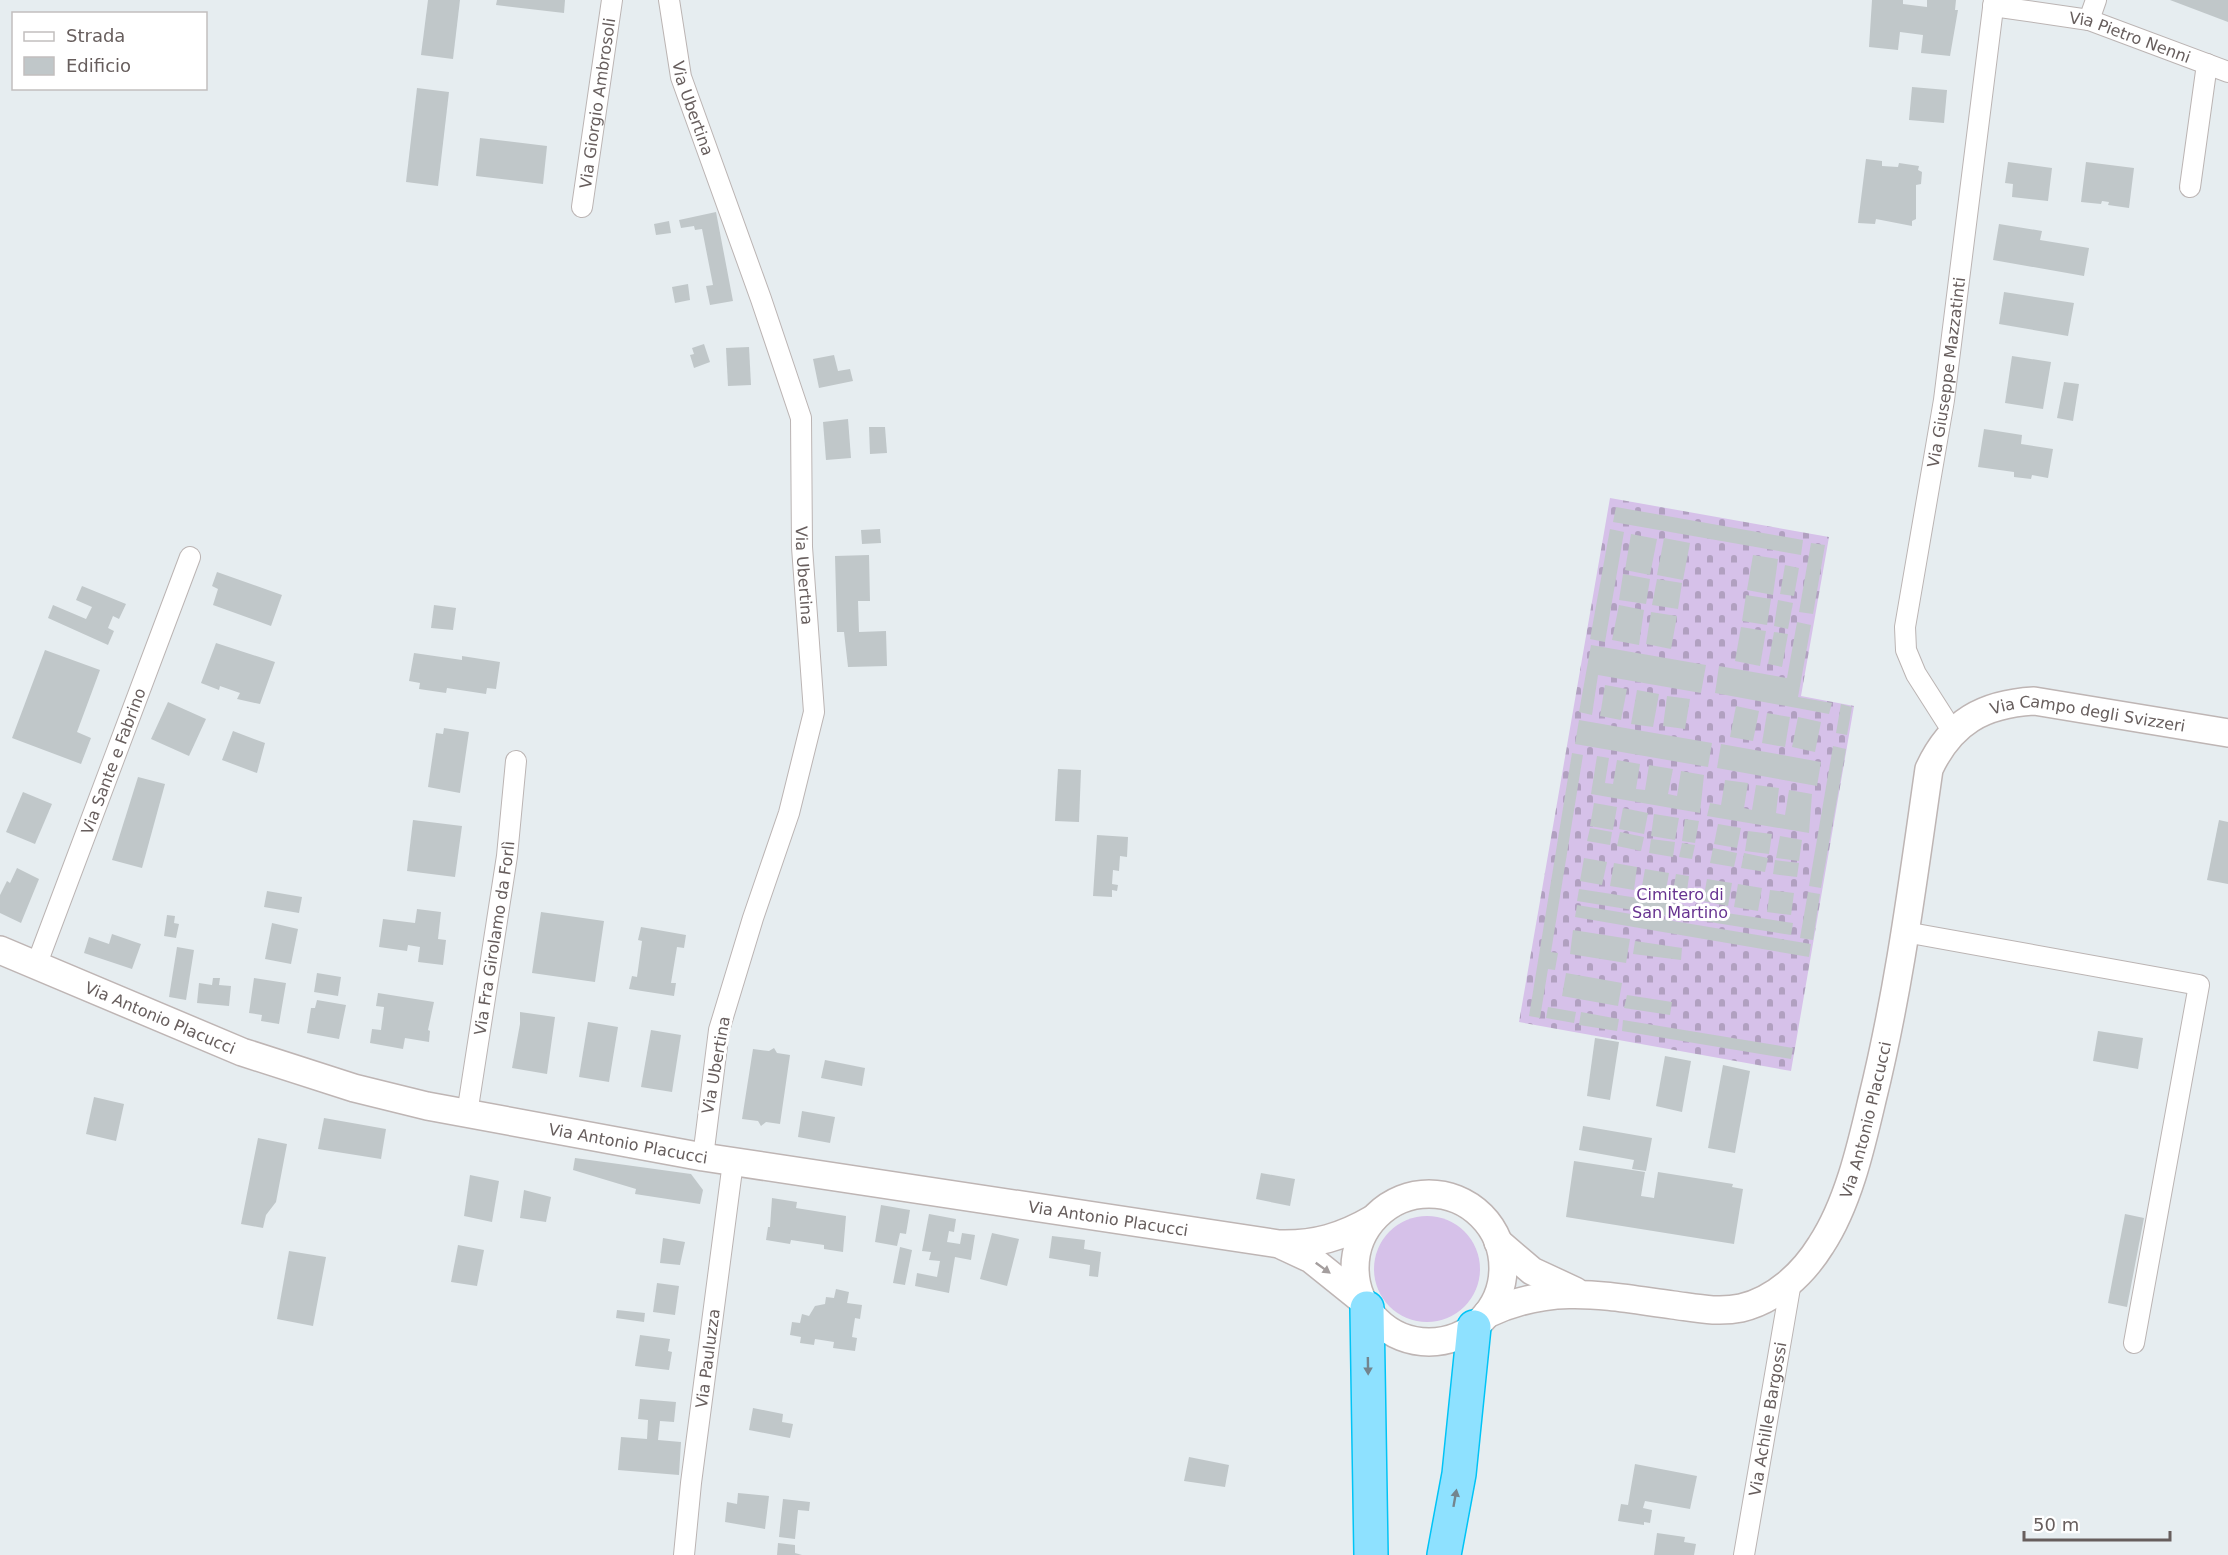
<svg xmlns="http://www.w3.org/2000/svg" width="2228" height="1555" font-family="'DejaVu Sans',sans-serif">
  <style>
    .grass { fill: #d6c1e9 }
    .cemetery { fill: url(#cemetery-stones) }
    .building { fill: #c0c7c9 }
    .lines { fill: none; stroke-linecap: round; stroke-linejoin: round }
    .street-casing { stroke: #bbb4b3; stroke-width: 22 }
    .secondary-casing { stroke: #beb5b4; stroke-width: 30 }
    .highway-casing { stroke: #00c4f6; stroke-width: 36 }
    .street { stroke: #fff; stroke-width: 20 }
    .secondary { stroke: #fff; stroke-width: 27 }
    .highway { stroke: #8ee1ff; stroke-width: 33 }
    .oneway { fill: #a49e9e }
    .oneway2 { fill: #73858e }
    .labels { text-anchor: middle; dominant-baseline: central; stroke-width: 6; stroke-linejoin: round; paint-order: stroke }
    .street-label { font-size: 16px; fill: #675e5d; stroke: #fff }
    .park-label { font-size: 16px; fill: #673390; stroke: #fff }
  </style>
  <defs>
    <pattern id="cemetery-stones" width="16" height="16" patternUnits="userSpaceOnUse" patternTransform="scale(1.5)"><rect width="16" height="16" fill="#d6c1e9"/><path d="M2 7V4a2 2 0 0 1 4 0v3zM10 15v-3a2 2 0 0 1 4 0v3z" fill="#b1a0c0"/></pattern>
  </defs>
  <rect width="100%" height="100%" fill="#e6edf0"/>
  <circle class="grass" cx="1427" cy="1269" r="53"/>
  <path class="cemetery" d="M1610,498l219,39 -28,159 53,10 -63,365 -272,-49z"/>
  <g class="building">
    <path d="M428,0h32l-7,59 -32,-4z"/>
    <path d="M497,0h68l-1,13 -68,-8z"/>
    <path d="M1872,0h31v4l24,3v-7h29l-1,10h3l-8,46 -29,-3 2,-18 -23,-3 -2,18 -29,-3z"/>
    <path d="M2170,0h58v22z"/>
    <path d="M1912,87l35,3 -3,33 -35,-3z"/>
    <path d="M417,88l32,4 -11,94 -32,-4z"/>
    <path d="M480,138l67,8 -4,38 -67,-8z"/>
    <path d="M1866,159l16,2v5l16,1 1,-4 20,3 -1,4 4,2 -1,12 -5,1v34l-4,2v5l-36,-7 -1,5 -17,-1z"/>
    <path d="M2008,162l44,6 -4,33 -36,-4 1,-13 -8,-1z"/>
    <path d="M2086,162l48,6 -5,40 -21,-3 1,-3 -7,-1 -1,3 -20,-2z"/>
    <path d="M716,212l17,89 -23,4 -4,-19 7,-1 -11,-56 -7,1 -1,-4 -13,2 -2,-8z"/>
    <path d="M669,221l2,12 -15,2 -2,-11z"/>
    <path d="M1999,224l43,7 -2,9 49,8 -5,28 -91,-16z"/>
    <path d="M688,284l2,16 -15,3 -3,-16z"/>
    <path d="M2004,292l70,11 -6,33 -69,-12z"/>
    <path d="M704,344l6,18 -16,6 -4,-13 4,-1 -2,-6z"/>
    <path d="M749,347l2,38 -23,1 -2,-38z"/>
    <path d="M834,355l4,16 12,-2 3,12 -34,7 -6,-29z"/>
    <path d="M2012,356l39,6 -8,47 -38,-6z"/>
    <path d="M2064,382l15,2 -6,37 -16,-3z"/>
    <path d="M848,419l3,39 -25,2 -3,-38z"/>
    <path d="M869,427h16l2,26 -17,1z"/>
    <path d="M1984,429l38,6 -1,9 32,5 -5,29 -16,-3 -1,4 -17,-2v-5l-36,-5z"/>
    <path d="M1616,507l187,33 -2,15 -188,-33z"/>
    <path d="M880,529l1,14 -19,1 -1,-14z"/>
    <path d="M1610,529l14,3 -19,110 -15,-3z"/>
    <path d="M1631,534l26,5 -7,36 -25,-5z"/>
    <path d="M1664,538l26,5 -7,37 -26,-5z"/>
    <path d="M1811,543l14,2 -12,69 -14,-2z"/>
    <path d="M869,555l1,46h-12l1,31 27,-1 1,35 -39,1 -4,-35h-7l-2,-76z"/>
    <path d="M1753,555l25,4 -5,36 -26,-5z"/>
    <path d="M1785,565l14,3 -5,28 -14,-2z"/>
    <path d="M217,572l65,23 -11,31 -58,-21 5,-16 -6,-3z"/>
    <path d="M1623,574l27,5 -4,25 -27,-4z"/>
    <path d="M1657,579l25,4 -4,26 -26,-4z"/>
    <path d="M82,586l44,18 -7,15 -6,-3 -5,12 6,3 -6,14 -60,-27 5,-13 33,14 6,-12 -16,-7z"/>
    <path d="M1746,595l25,4 -4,26 -25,-4z"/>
    <path d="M1778,600l15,3 -5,26 -14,-3z"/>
    <path d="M434,605l22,3 -3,22 -22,-2z"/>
    <path d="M1619,605l25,5 -5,35 -27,-5z"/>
    <path d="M1651,612l26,4 -6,33 -25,-5z"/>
    <path d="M1797,622l14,3 -13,72 34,6 -3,11 -114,-21 4,-27 68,12z"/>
    <path d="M1741,627l25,4 -6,35 -25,-5z"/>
    <path d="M1774,632l14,2 -6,33 -14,-3z"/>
    <path d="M216,643l59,19 -15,42 -23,-5 3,-6 -20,-7 -1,4 -18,-7z"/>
    <path d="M1591,645l115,20 -5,28 -103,-18 -6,40 -13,-3z"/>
    <path d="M45,650l55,20 -23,62 14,6 -10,26 -69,-26z"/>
    <path d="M414,653l48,7v-4l38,6 -4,27 -9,-1 -1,6 -39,-6 -1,5 -27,-4 1,-6 -11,-2z"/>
    <path d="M1605,685l22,4 -6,31 -21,-4z"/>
    <path d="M1637,690l22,4 -6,33 -22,-3z"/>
    <path d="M1667,696l23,3 -5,30 -22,-3z"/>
    <path d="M168,702l38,17 -17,37 -38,-17z"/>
    <path d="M1841,704l11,3 -5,28 -11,-2z"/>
    <path d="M1736,706l23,5 -6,30 -23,-4z"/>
    <path d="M1767,713l23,4 -5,30 -23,-4z"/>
    <path d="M1798,717l23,5 -6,30 -23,-5z"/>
    <path d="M1579,720l133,23 -4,24 -133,-23z"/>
    <path d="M444,728l25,4 -9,61 -32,-6 8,-54 7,1z"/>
    <path d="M233,731l32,12 -8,30 -35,-13z"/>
    <path d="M1721,744l100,18 -4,24 -100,-18z"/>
    <path d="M1833,746l13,3 -25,139 -12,-2z"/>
    <path d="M1572,753l11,2 -32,197 7,1 -3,17 -7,-1 -8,49 -11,-2z"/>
    <path d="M1597,756l12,2 -4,25 8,1 4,-24 23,4 -4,25 9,1 4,-25 24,4 -5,25 9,2 4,-25 23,4 -4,38 -109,-19z"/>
    <path d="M1058,769l23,1 -2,52 -24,-1z"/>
    <path d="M138,777l27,7 -23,84 -30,-8z"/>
    <path d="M1725,780l23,3 -4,25 8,2 4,-25 23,3 -3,25 9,2 4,-25 23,4 -3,39 -102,-17 3,-13 11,2z"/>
    <path d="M23,792l29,12 -17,40 -29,-12z"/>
    <path d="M1594,803l23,4 -4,23 -23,-4z"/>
    <path d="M1623,808l25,5 -4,21 -25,-5z"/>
    <path d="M1654,814l25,4 -4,22 -24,-4z"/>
    <path d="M1685,819l14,2 -4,22 -13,-2z"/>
    <path d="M413,820l49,6 -7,51 -48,-6z"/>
    <path d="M2219,820l9,2v62l-21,-4z"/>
    <path d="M1718,824l23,4 -4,20 -23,-4z"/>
    <path d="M1590,828l22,4 -2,13 -23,-4z"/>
    <path d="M1748,831l24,3 -3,20 -24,-3z"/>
    <path d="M1620,832l24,5 -3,14 -24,-5z"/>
    <path d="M1097,835l31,2 -1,20 -7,-1 -1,15 -6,-1 -1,14 6,1 -1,6 -5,-1v7l-19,-1z"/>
    <path d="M1780,836l22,4 -3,21 -23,-3z"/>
    <path d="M1651,839l24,3 -2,15 -24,-4z"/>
    <path d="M1682,843l13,2 -3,14 -13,-2z"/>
    <path d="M1713,848l24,5 -3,14 -24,-4z"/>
    <path d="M1744,853l24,5 -3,14 -24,-4z"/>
    <path d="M1584,858l23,4 -5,23 -22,-4z"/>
    <path d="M1775,860l24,3 -2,14 -24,-3z"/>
    <path d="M1614,863l23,4 -3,23 -24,-4z"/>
    <path d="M17,868l22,11 -18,44 -21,-10v-18l7,-14 3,2z"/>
    <path d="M1645,869l24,4 -4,23 -24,-4z"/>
    <path d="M1676,874l13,2 -3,23 -14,-2z"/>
    <path d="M1707,879l25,4 -4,23 -25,-5z"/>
    <path d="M1738,884l24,4 -4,23 -24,-4z"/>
    <path d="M1579,889l105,16 -2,13 -105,-17z"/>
    <path d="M1770,890l24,3 -3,22 -24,-3z"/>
    <path d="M267,891l35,6 -3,16 -35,-6z"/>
    <path d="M1808,892l12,2 -7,46 -13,-2z"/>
    <path d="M1577,905l234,39 -2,13 -234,-40z"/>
    <path d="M1693,908l100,15 -2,12 -100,-16z"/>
    <path d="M417,909l24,3 -3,27 8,1 -3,25 -25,-3 2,-15 -12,-2 -1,6 -28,-4 4,-28 32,4z"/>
    <path d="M541,912l63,9 -9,61 -63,-9z"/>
    <path d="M167,915l8,1 -1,7 5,1 -3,14 -12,-2z"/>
    <path d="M272,923l26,6 -7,35 -26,-5z"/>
    <path d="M641,927l45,8 -2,13 -7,-1 -6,36h5l-2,13 -45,-7 3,-13 5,1 5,-36 -4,-1z"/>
    <path d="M1573,930l57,9 -4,24 -56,-9z"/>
    <path d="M112,934l29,10 -9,25 -48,-16 5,-16 20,7z"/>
    <path d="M1635,941l47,7 -1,12 -48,-6z"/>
    <path d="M177,947l17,3 -8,50 -17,-3z"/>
    <path d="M317,973l24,4 -3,19 -24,-4z"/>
    <path d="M1566,973l56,10 -4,23 -56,-10z"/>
    <path d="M213,978h7l-1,7 12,1 -2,20 -32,-3 2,-20 13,2z"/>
    <path d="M254,978l32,5 -7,41 -18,-3 1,-6 -13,-2z"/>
    <path d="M378,993l56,9 -6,28 2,1 -1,11 -24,-4 -2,11 -33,-6 2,-14 9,1 3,-23 -8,-1z"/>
    <path d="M1627,995l45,7 -2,13 -46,-7z"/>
    <path d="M317,1000l29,5 -7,34 -32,-6 4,-25h4z"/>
    <path d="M1548,1007l28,5 -2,11 -28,-5z"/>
    <path d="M520,1012l35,5 -8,57 -35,-6 8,-44z"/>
    <path d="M1581,1012l38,7 -2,12 -38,-6z"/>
    <path d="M1623,1020l170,28 -2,11 -169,-28z"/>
    <path d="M588,1022l30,5 -9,55 -30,-5z"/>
    <path d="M651,1030l30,5 -9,57 -31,-5z"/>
    <path d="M2098,1031l45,7 -5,31 -45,-8z"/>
    <path d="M1595,1038l24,4 -9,58 -23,-4z"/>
    <path d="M774,1048l3,5 13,2 -10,69 -14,-2 -5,4 -3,-5 -16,-2 11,-70 16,2z"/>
    <path d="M1665,1056l26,5 -9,51 -26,-6z"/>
    <path d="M825,1060l40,8 -3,18 -41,-8z"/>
    <path d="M1723,1065l27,6 -15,82 -27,-5z"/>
    <path d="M94,1097l30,7 -8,37 -30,-7z"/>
    <path d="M802,1111l33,6 -5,26 -32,-6z"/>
    <path d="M324,1118l62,11 -5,30 -63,-10z"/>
    <path d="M1583,1126l69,12 -6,33 -14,-2 2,-9 -55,-10z"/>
    <path d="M258,1138l29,6 -11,58 -10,13 -3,13 -22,-4z"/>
    <path d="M575,1158l116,16 12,16 -3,14 -65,-10 1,-5 -63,-19z"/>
    <path d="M1574,1161l71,11 -4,24 13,2 4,-26 75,12 -1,3 11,2 -9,55 -168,-27z"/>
    <path d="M1261,1173l34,6 -5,27 -34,-7z"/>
    <path d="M470,1175l29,6 -7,41 -28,-6z"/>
    <path d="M524,1190l27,7 -5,25 -26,-4z"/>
    <path d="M772,1198l25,4 -1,6 50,8 -3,36 -19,-3v-4l-33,-5 -1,4 -24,-4 2,-13h2z"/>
    <path d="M881,1205l29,5 -4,24 -6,-1 -3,13 -22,-4z"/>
    <path d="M929,1214l27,5 -2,13 -5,-1 -2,11 13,2 2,-11 13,2 -4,25 -16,-3 -6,36 -34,-7 2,-13 20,4 3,-16 -11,-1 2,-8 -9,-1z"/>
    <path d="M2125,1214l19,4 -17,89 -19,-4z"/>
    <path d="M992,1233l27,6 -12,47 -27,-7z"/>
    <path d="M1052,1236l33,4 -1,9 17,3 -3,25 -9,-1 1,-11 -41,-7z"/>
    <path d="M663,1238l22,4 -5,23 -20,-2z"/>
    <path d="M458,1245l26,5 -7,36 -26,-4z"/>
    <path d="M900,1247l12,3 -7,35 -12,-2z"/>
    <path d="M289,1251l37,6 -13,69 -36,-7z"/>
    <path d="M657,1283l22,3 -4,29 -22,-3z"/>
    <path d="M836,1289l13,3 -2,11 15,2 -2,14 -5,-1 -3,19 5,1 -2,13 -22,-3 1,-6 -19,-3 -1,6 -14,-2 1,-6 -11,-2 2,-13 8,1 2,-9 7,2 6,-10 10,-2 1,-7 8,1z"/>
    <path d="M617,1310l28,3 -1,9 -28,-4z"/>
    <path d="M640,1335l30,4 -2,12 4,1 -3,18 -34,-4z"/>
    <path d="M640,1399l36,3 -2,20 -14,-1 -2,19 23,2 -2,33 -61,-5 3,-33 26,2 1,-19 -10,-1z"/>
    <path d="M753,1408l30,6 -1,8 11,2 -3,14 -41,-8z"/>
    <path d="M1189,1457l40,8 -4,22 -41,-6z"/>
    <path d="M1635,1464l62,12 -7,33 -45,-8 -2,7 9,2 -2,13 -6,-1v3l-26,-4 3,-17 7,1z"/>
    <path d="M738,1493l31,3 -4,33 -40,-7 2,-20 10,2z"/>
    <path d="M783,1499l27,3 -1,9 -11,-1 -3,29 -16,-2z"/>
    <path d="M1657,1533l28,4 -1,5 12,2 -2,11h-40z"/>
    <path d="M778,1543l17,2v8l7,2h-25z"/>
  </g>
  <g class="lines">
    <g class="street-casing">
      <g id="street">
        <path id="s1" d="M669,0l12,77 80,222 40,119 1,129 12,165 -25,101 -36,105 -34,112 -16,127"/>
        <path id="s2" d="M1993,6l96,14 139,52"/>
        <path d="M2089,20l7,-20"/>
        <path d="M2190,187l17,-123"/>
        <path id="s3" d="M582,207l30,-207"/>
        <path id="s4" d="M1953,732l-37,-58 -10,-24 -1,-23 39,-227 50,-400"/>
        <path d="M1905,932l294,53 -65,358"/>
        <path id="s5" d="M36,966l154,-409"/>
        <path id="s6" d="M467,1114l40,-258 9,-95"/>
        <path id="s7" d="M684,1555l7,-72 42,-321"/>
        <path id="s8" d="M1744,1555l47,-273"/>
      </g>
    </g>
    <g class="secondary-casing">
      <g id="secondary">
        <path id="s9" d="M0,950l242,102 112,36 73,18 276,51 576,87c36,1 63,-7 94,-25"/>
        <circle cx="1429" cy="1268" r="74"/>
        <path d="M1498,1242l34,29 43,20"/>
        <path d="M1283,1246l28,13 51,41"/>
        <path id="s10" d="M1487,1314c65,-31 119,-18 186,-9 23,3 45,8 68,3 34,-8 62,-34 80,-63 27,-41 40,-98 51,-145 27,-109 41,-220 57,-331 22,-47 54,-65 105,-68l194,32"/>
      </g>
    </g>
    <g class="highway-casing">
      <g id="highway">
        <path d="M1367,1308l4,247"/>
        <path d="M1444,1555l15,-81 15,-147"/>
      </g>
    </g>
    <use href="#street" class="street"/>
    <use href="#secondary" class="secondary"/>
    <use href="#highway" class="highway"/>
  </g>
  <defs><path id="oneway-solid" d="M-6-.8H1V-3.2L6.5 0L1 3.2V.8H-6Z" transform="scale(1.5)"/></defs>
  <use class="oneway" href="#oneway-solid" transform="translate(1323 1268) rotate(36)"/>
  <g class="oneway2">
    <use href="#oneway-solid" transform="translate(1368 1366) rotate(89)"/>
    <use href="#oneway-solid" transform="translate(1455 1498) rotate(-80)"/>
  </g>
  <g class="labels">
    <g class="street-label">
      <text stroke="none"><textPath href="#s2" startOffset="141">Via Pietro Nenni</textPath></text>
      <text stroke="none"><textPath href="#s3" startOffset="105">Via Giorgio Ambrosoli</textPath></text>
      <text stroke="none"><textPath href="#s1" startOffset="111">Via Ubertina</textPath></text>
      <text stroke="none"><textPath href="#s4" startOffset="376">Via Giuseppe Mazzatinti</textPath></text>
      <text stroke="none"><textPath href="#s1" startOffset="597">Via Ubertina</textPath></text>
      <text stroke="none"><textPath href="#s10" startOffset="1040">Via Campo degli Svizzeri</textPath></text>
      <text stroke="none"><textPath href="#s5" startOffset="219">Via Sante e Fabrino</textPath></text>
      <text stroke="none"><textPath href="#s6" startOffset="178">Via Fra Girolamo da Forlì</textPath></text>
      <text stroke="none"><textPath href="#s9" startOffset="174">Via Antonio Placucci</textPath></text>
      <text transform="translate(716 1065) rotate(-80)">Via Ubertina</text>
      <text stroke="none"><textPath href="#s10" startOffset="496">Via Antonio Placucci</textPath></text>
      <text stroke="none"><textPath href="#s9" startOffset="660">Via Antonio Placucci</textPath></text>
      <text stroke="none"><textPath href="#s9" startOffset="1146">Via Antonio Placucci</textPath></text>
      <text stroke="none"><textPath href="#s7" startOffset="198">Via Pauluzza</textPath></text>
      <text stroke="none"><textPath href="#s8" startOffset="138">Via Achille Bargossi</textPath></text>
    </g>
    <g class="park-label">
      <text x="1680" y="894">Cimitero di<tspan x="1680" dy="18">San Martino</tspan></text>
    </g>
  </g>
  <rect x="12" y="12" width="195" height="78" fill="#ffffff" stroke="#c2bfbe" stroke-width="1.5"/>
  <rect x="24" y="32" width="30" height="9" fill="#ffffff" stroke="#c2bfbe" stroke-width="1.5"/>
  <text x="66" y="42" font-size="18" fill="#675e5d">Strada</text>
  <rect x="24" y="57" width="30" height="18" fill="#c0c7c9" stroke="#c2bfbe" stroke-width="1.5"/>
  <text x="66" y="72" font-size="18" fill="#675e5d">Edificio</text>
  <path d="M2024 1531v9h146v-9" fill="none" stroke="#675e5d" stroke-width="3"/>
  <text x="2033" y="1531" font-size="18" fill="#675e5d" stroke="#ffffff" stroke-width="4.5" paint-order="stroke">50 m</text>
</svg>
